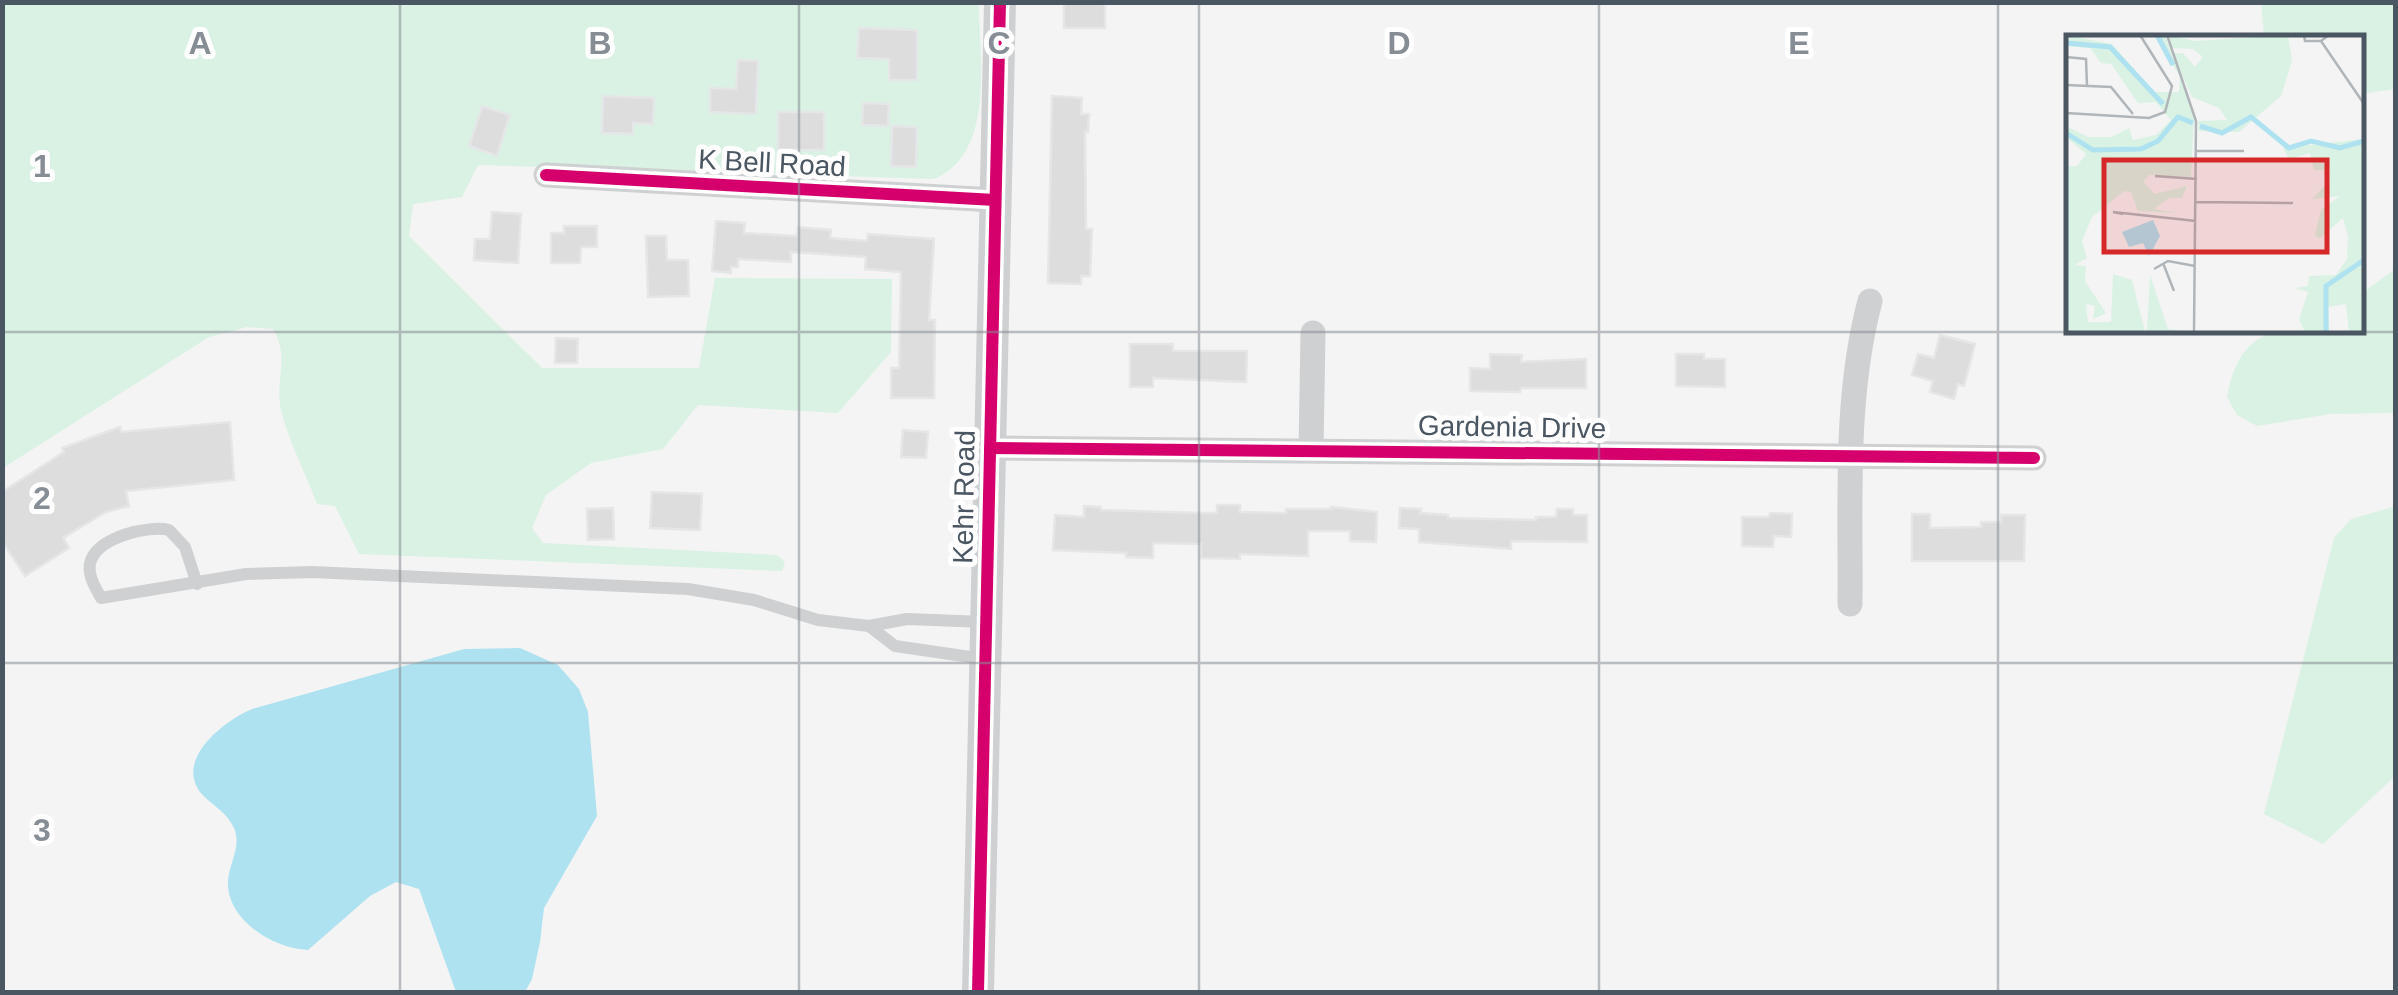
<svg xmlns="http://www.w3.org/2000/svg" width="2398" height="995" font-family="Arial,sans-serif">
  <style>
    .green { fill: #d9f2e3 }
    .water { fill: #aee2f0 }
    .building { fill: #ddddde; stroke: #e5e6e7; stroke-width: 2.5 }
    .lines { fill: none; stroke-linecap: round; stroke-linejoin: round }
    .service { stroke: #ced0d2; stroke-width: 12 }
    .minor { stroke: #ced0d2; stroke-width: 25 }
    .tertiary { stroke: #ced0d2; stroke-width: 32 }
    .cycleway-casing { stroke: #fff; stroke-width: 19 }
    .cycleway { stroke: #d6006c; stroke-width: 12 }
    .grid { fill: none; stroke: #868d94; stroke-width: 2.5; stroke-opacity: 0.55 }
    .labels { text-anchor: middle; dominant-baseline: central; stroke-width: 10; stroke-linejoin: round; paint-order: stroke }
    .street-label { font-size: 28px; fill: #4a5661; stroke: #fff }
    .inset-river { fill: none; stroke: #aee2f0; stroke-width: 5 }
    .inset-road { fill: none; stroke: #b0b5b9; stroke-width: 2.5 }
    .view { fill: #d62828; fill-opacity: 0.15; stroke: #d62828; stroke-width: 5 }
    .inset-edge { fill: none; stroke: #4a5661; stroke-width: 5 }
    .grid-label { font-size: 32px; text-anchor: middle; font-weight: bold; fill: #868d94; stroke: #fff; stroke-width: 10; stroke-linejoin: round; paint-order: stroke }
  </style>
  <rect width="100%" height="100%" fill="#f4f4f4"/>
  <g class="green">
    <path d="M3,3h976c0,55 17,150 -45,176l-456,-14 -16,32 -49,7 -4,32 133,132h157l16,-90 177,1 -1,73 -53,61 -140,-8 -35,44 -72,14 -45,32 -14,33 11,15 234,12 8,7 -3,9 -423,-17 -24,-48 -18,-2c-11,-30 -27,-60 -35,-90 -9,-35 9,-55 -9,-85l-26,-2 -38,10 -206,131z"/>
    <path d="M2261,3h134v86l-34,5 -1,-56 -96,-1z"/>
    <path d="M2395,269v144l-65,1 -73,12 -20,-11 -10,-18c15,-83 66,-67 133,-67l1,-36z"/>
    <path d="M2393,507l2,269 -72,68 -59,-30 70,-276 17,-19z"/>
  </g>
  <path class="water" d="M520,648l38,17 21,24 9,23 9,104 -53,92 -4,34 -8,37 -7,13h-69l-37,-103 -23,-7 -26,14 -62,54c-34,-1 -82,-30 -80,-69 1,-18 14,-34 6,-53 -7,-17 -28,-26 -36,-39 -20,-33 28,-69 54,-80l212,-60z"/>
  <g class="building">
    <rect x="1064" y="2" width="41" height="26"/>
    <path d="M859,28l58,2v50h-28v-21l-32,-1z"/>
    <path d="M738,60l20,1 -2,53 -46,-2v-24l26,1z"/>
    <path d="M603,96l51,2 -1,26 -20,-1v11l-31,-1z"/>
    <path d="M1052,96l30,2 -1,16h8l-1,18h-3l1,97h6l-2,47h-9v8l-33,-1z"/>
    <path d="M863,103l26,1 -1,22 -26,-1z"/>
    <path d="M482,106l28,9 -13,41 -28,-10z"/>
    <rect x="778" y="112" width="46" height="38"/>
    <path d="M892,126l25,1 -1,40 -25,-1z"/>
    <path d="M492,212l29,2 -3,49 -44,-3 1,-21h15z"/>
    <path d="M716,221l29,2 -1,10 53,3 1,-9 33,3 -1,8 37,3 1,-7 66,5 -5,81h6l-1,78h-43v-30h8l2,-96 -36,-3 1,-12 -75,-5v10l-53,-3v8h-7v6l-19,-2z"/>
    <path d="M564,226h33v21h-16l-1,16h-29v-30h13z"/>
    <path d="M646,236h20l1,24h21l1,36 -41,1z"/>
    <path d="M1940,335l35,9 -11,42 -6,-2 -4,15 -24,-7 3,-11 -21,-6 6,-21 16,4z"/>
    <path d="M556,338l22,1 -1,24h-22z"/>
    <path d="M1130,344h43v7h74l-1,31 -93,-4v9h-23z"/>
    <path d="M1490,354l32,1 -1,7 65,-3v29h-65l-1,4 -50,-1v-23l20,1z"/>
    <path d="M1676,354h28v5h21v28l-49,-1z"/>
    <path d="M230,422l4,58 -108,11 3,15 -23,6 -43,26 6,10 -44,28 -23,-35v-49l62,-40 -2,-4 58,-21 1,5z"/>
    <path d="M903,430l25,2 -2,26 -25,-1z"/>
    <path d="M652,492l50,2 -2,36 -50,-2z"/>
    <path d="M1217,505h23v7l46,1v-4h45v-2l46,5 -1,30 -26,-1v-10h-42v25l-68,-2v5l-39,-1v-14l-48,-1v15l-27,-1v-4l-73,-3 2,-35 29,2v-11l17,1v3l100,3h16z"/>
    <path d="M613,508l1,31 -26,1 -1,-31z"/>
    <path d="M1400,508l21,1 -1,4 28,2v3l88,2v-3h20l1,-8h16v6h14v27l-76,-1v8l-92,-7v-13l-20,-1z"/>
    <path d="M1770,513l22,1 -1,23 -17,-1 -1,11 -31,-1v-29h27z"/>
    <path d="M1912,514h18v14l51,-1v-5h20v-7h24l-1,46h-112z"/>
  </g>
  <g class="lines">
    <g class="service">
      <path d="M197,584l-12,-37 -16,-17c-21,-5 -69,7 -78,30 -5,13 4,27 10,38l145,-24 66,-2 376,17 66,11 64,20 51,6 38,-7 78,3"/>
      <path d="M869,626l26,20 89,13"/>
    </g>
    <g class="minor">
      <path d="M546,175l449,25"/>
      <path d="M990,448l1044,10"/>
      <path d="M1311,450l2,-117"/>
      <path d="M1850,604c1,-101 -6,-205 20,-303"/>
    </g>
    <path class="tertiary" d="M978,992l22,-990"/>
    <g class="cycleway-casing">
      <g id="cycleway">
        <path d="M546,175l449,25"/>
        <path d="M990,448l1044,10"/>
        <path d="M978,992l22,-990"/>
      </g>
    </g>
    <use href="#cycleway" class="cycleway"/>
  </g>
  <path class="grid" d="M400,2v990M799,2v990M1199,2v990M1599,2v990M1998,2v990M2,332h2394M2,663h2394"/>
  <g class="labels">
    <g class="street-label">
      <text transform="translate(772 163) rotate(3)">K Bell Road</text>
      <text transform="translate(1512 427) rotate(1)">Gardenia Drive</text>
      <text transform="translate(964 497) rotate(-89)">Kehr Road</text>
    </g>
  </g>
  <g transform="translate(2066 35)">
    <rect width="298" height="298" fill="#f4f4f4"/>
    <path d="M0,0l46,9 42,48h25l1,-15 -25,-42h10l29,80 -3,62 -42,-2 -6,7 12,12 32,-8 -5,12h-13l-15,11 23,4 -39,-2 -7,-19 -7,-1 -32,26 -10,24 5,17 -12,7 11,1 -1,15 21,32 -13,6 2,-13 -9,-2 2,18h23l2,-48 19,6 13,52h-79v-166h11l9,-12 -20,-17v-11l22,11h24l17,-9 4,12 23,-5 15,-15 -15,-18 -18,1 -27,-39 -10,-1 -11,-15 -24,-2zM102,0l27,6 93,-6 4,26 -11,35 -42,36 -40,-1 -1,-10 29,-1 -8,-12 -27,-11 -20,-44h11l12,14 8,-10 -10,-8 -22,-1zM297,104v193h-14l-3,-28 -18,3 1,25h-24l-6,-12 9,-28 -13,-4 13,-2 1,-10 27,-1 11,-16 1,-23 -5,-18 -23,20 -5,-2 6,-26 19,-14 -28,3 17,-17 1,-12h-16l-4,-17 -21,6 -6,-11zM84,240l18,54 24,3h-45z" fill="#d9f2e3"/>
    <path d="M87,185l7,16 -11,20 -6,-13 -14,4 -7,-15z" fill="#aee2f0"/>
    <path class="inset-river" d="M91,0l16,30M0,8l44,4 53,57M134,91l22,7 29,-16 38,31 22,-7 29,7 24,-7M0,98l27,17 48,-1 17,-8 20,-24 15,6M260,297v-46l38,-26"/>
    <path class="inset-road" d="M101,0l29,86 -2,211M238,0l1,6h16l8,-6M255,6l43,63M0,22l20,2 1,27M0,50l45,2 22,27M0,78l83,5 16,-6 7,-26 -32,-51M131,116h47M89,141l42,3M130,167l97,1M57,179l-10,-2 83,9M97,228l11,28M88,234l14,-8 27,5"/>
    <path class="view" d="M38,125h223v92h-223z"/>
    <rect width="298" height="298" class="inset-edge"/>
  </g>
  <g class="grid-label">
    <text x="200" y="54">A</text>
    <text x="600" y="54">B</text>
    <text x="999" y="54">C</text>
    <text x="1399" y="54">D</text>
    <text x="1799" y="54">E</text>
    <text x="42" y="177">1</text>
    <text x="42" y="509">2</text>
    <text x="42" y="841">3</text>
  </g>
  <rect width="2398" height="995" fill="none" stroke="#4a5661" stroke-width="10"/>
</svg>
